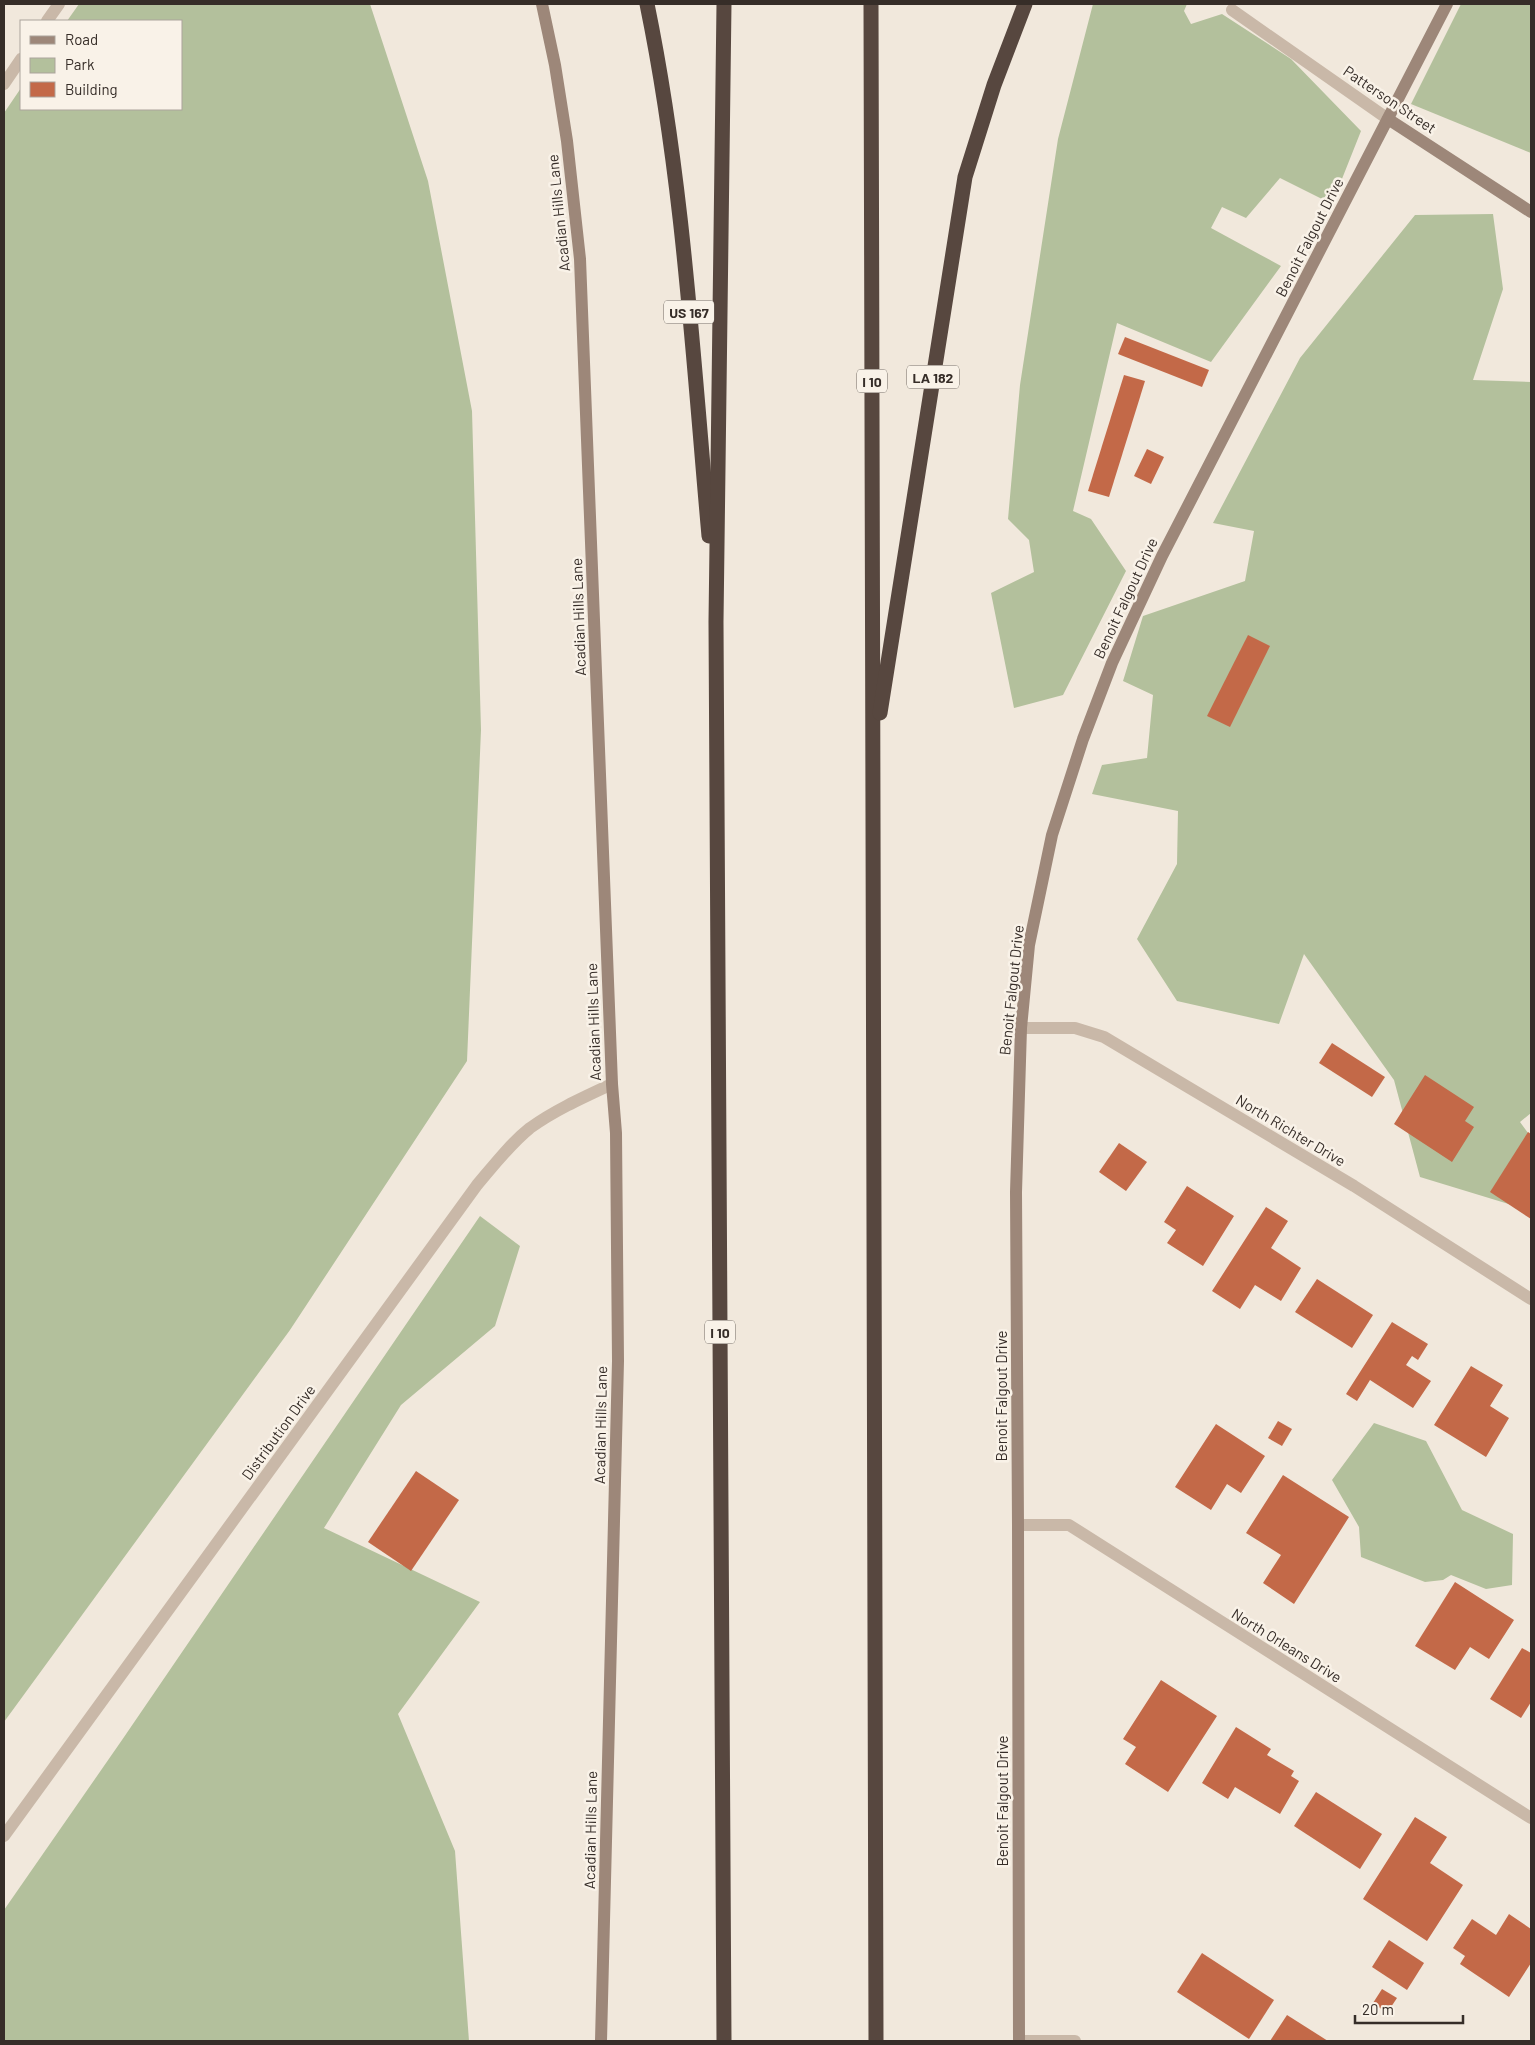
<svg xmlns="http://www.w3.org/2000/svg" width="1535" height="2045" font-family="Barlow,sans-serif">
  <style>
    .green { fill: #b3c09c }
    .building { fill: #c36948 }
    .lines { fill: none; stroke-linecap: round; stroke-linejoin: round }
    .lane { stroke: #c9b8a8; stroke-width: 12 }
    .street { stroke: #c9b8a8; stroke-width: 12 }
    .secondary { stroke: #9d8779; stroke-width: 12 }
    .highway { stroke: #57473f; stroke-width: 15 }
    .labels { text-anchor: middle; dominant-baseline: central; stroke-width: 5; stroke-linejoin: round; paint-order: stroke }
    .shield { fill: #f9f2e8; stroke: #706862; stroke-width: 1 }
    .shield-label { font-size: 14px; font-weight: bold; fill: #362d28 }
    .street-label { font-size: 15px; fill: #362d28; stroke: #f9f2e8 }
  </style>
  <rect width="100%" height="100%" fill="#f1e8dc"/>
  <g class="green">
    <path d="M79,4h291l58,177 44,230 9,319 -14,331 -177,269 -286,392v-1609l17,-25v21h160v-88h-114z"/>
    <path d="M1093,4h94l-3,7 7,13 31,-10 69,45 70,72 -29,73 -52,-26 -34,40 -24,-11 -11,21 70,38 -70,96 -94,-39 -44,188 18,8 35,52 -63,124 -49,13 -23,-115 43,-21 -5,-32 -21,-21 12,-134 38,-246z"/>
    <path d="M1461,4h70v149l-120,-49z"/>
    <path d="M1493,214l10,75 -30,91 58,2v731l-11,9 11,15v63l-6,9 -105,-32 -26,-97 -90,-126 -25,70 -102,-23 -40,-62 40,-75 1,-53 -86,-17 10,-29 45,-7 6,-63 -30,-14 20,-65 102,-35 9,-50 -41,-8 87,-165 115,-143z"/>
    <path d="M480,1216l40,30 -25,80 -94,79 -77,123 156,74 -82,112 57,137 14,190h-465v-131l118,-170z"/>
    <path d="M1374,1423l52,18 36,69 51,24 -1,51 -26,4 -35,-14 -8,5 -18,2 -64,-25 -2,-30 -27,-47z"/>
  </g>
  <g class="building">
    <path d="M1125,337l84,33 -7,17 -84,-33z"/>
    <path d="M1124,375l21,6 -36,116 -21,-6z"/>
    <path d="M1147,449l17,8 -13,27 -17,-8z"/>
    <path d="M1248,635l22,11 -40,81 -23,-11z"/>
    <path d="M1332,1043l53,34 -13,20 -53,-34z"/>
    <path d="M1425,1075l49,32 -9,14 9,6 -22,35 -58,-38z"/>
    <path d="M1528,1132l3,2v85l-41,-27z"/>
    <path d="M1119,1143l28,19 -21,29 -27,-19z"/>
    <path d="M1187,1186l47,30 -31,50 -36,-23 9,-13 -12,-8z"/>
    <path d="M1266,1207l22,14 -17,27 30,20 -20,33 -26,-16 -15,24 -28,-18z"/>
    <path d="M1317,1279l56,36 -21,33 -57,-36z"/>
    <path d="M1392,1322l36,22 -10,16 -6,-4 -6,9 25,16 -18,27 -43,-28 -13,21 -11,-7z"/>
    <path d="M1471,1366l32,19 -13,21 19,12 -23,39 -52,-32z"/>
    <path d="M1278,1421l14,8 -10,17 -14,-8z"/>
    <path d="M1216,1424l49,32 -24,37 -14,-9 -16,26 -36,-23z"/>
    <path d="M416,1471l43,29 -48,71 -43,-29z"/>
    <path d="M1283,1475l66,42 -55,87 -31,-21 18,-28 -35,-22z"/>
    <path d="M1455,1582l59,38 -25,39 -19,-12 -15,23 -40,-24z"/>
    <path d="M1522,1648l9,5v49l-10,16 -31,-19z"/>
    <path d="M1161,1680l56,36 -49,76 -43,-28 11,-17 -13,-8z"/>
    <path d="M1236,1727l35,22 -4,6 27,16 -3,5 8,5 -19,33 -45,-27 -7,12 -26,-16z"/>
    <path d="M1316,1792l66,42 -22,35 -66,-43z"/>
    <path d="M1415,1817l32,20 -17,26 33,22 -36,56 -64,-42z"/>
    <path d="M1509,1914l22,15v34l-22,34 -49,-33 5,-8 -12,-8 19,-29 24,16z"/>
    <path d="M1389,1940l35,23 -17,27 -35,-23z"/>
    <path d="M1202,1953l72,47 -25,39 -72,-47z"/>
    <path d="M1382,1989l15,9 -10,15 -14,-10z"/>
    <path d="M1287,2015l41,26h-58z"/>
  </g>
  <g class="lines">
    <g class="lane">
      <path d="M47,21l12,-17"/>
      <path d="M4,84l17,-25"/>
    </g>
    <g class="street">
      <path d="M1232,10l156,109"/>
      <path d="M1021,1028h54l29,9 250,149 177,113"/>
      <path d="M1018,1525h51l462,293"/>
      <path d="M4,1836l473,-651c17,-20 33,-41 53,-57 25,-18 54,-31 82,-44"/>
      <path d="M1023,2041h52"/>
    </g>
    <g class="secondary">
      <path d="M542,4l13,61 12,76 13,118 32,825 4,49 2,228 -17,680"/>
      <path d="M1388,119l143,93"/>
      <path d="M1019,2041l-1,-516 -2,-333 5,-164 8,-83 23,-110 31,-96 29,-76 50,-107 285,-552"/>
    </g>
    <g class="highway">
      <path d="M647,4c36,175 46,354 62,532"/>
      <path d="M724,4l-8,618 8,1419"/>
      <path d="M871,4l5,2037"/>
      <path d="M880,713l85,-536 29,-92 31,-81"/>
    </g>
  </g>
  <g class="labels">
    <g class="shield">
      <rect x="664" y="300.5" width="50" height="23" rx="4"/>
      <rect x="907" y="365.5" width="52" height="23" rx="4"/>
      <rect x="857" y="369.5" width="30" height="23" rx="4"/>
      <rect x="705" y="1320.5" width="30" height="23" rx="4"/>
    </g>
    <g class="shield-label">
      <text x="689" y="312">US 167</text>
      <text x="933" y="377">LA 182</text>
      <text x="872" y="381">I 10</text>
      <text x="720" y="1332">I 10</text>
    </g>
    <g class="street-label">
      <text transform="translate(1390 99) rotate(34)">Patterson Street</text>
      <text transform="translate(558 213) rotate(-96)">Acadian Hills Lane</text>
      <text transform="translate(1309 237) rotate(-63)">Benoit Falgout Drive</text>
      <text transform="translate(1125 598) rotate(-65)">Benoit Falgout Drive</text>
      <text transform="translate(578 617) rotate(-92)">Acadian Hills Lane</text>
      <text transform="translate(1011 990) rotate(-84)">Benoit Falgout Drive</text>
      <text transform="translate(593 1022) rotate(-92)">Acadian Hills Lane</text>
      <text transform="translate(1291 1130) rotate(31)">North Richter Drive</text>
      <text transform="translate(1001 1396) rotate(-90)">Benoit Falgout Drive</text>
      <text transform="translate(600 1425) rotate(-89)">Acadian Hills Lane</text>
      <text transform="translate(278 1432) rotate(-54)">Distribution Drive</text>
      <text transform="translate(1287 1645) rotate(32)">North Orleans Drive</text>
      <text transform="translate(1002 1801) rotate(-90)">Benoit Falgout Drive</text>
      <text transform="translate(590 1830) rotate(-89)">Acadian Hills Lane</text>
    </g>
  </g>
  <rect width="1535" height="2045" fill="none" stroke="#362d28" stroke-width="10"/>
  <rect x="20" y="20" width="162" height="90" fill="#f9f2e8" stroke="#aba39b"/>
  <rect x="30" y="36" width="25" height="8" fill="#9d8779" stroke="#aba39b"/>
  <text x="65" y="45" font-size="15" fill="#362d28">Road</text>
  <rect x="30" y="58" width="25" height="15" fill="#b3c09c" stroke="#aba39b"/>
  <text x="65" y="70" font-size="15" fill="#362d28">Park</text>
  <rect x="30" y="82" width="25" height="15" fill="#c36948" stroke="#aba39b"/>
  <text x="65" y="95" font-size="15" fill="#362d28">Building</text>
  <path d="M1355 2015v8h108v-8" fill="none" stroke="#362d28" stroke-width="2.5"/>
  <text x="1362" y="2015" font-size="15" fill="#362d28" stroke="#f9f2e8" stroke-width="4" paint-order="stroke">20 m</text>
</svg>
